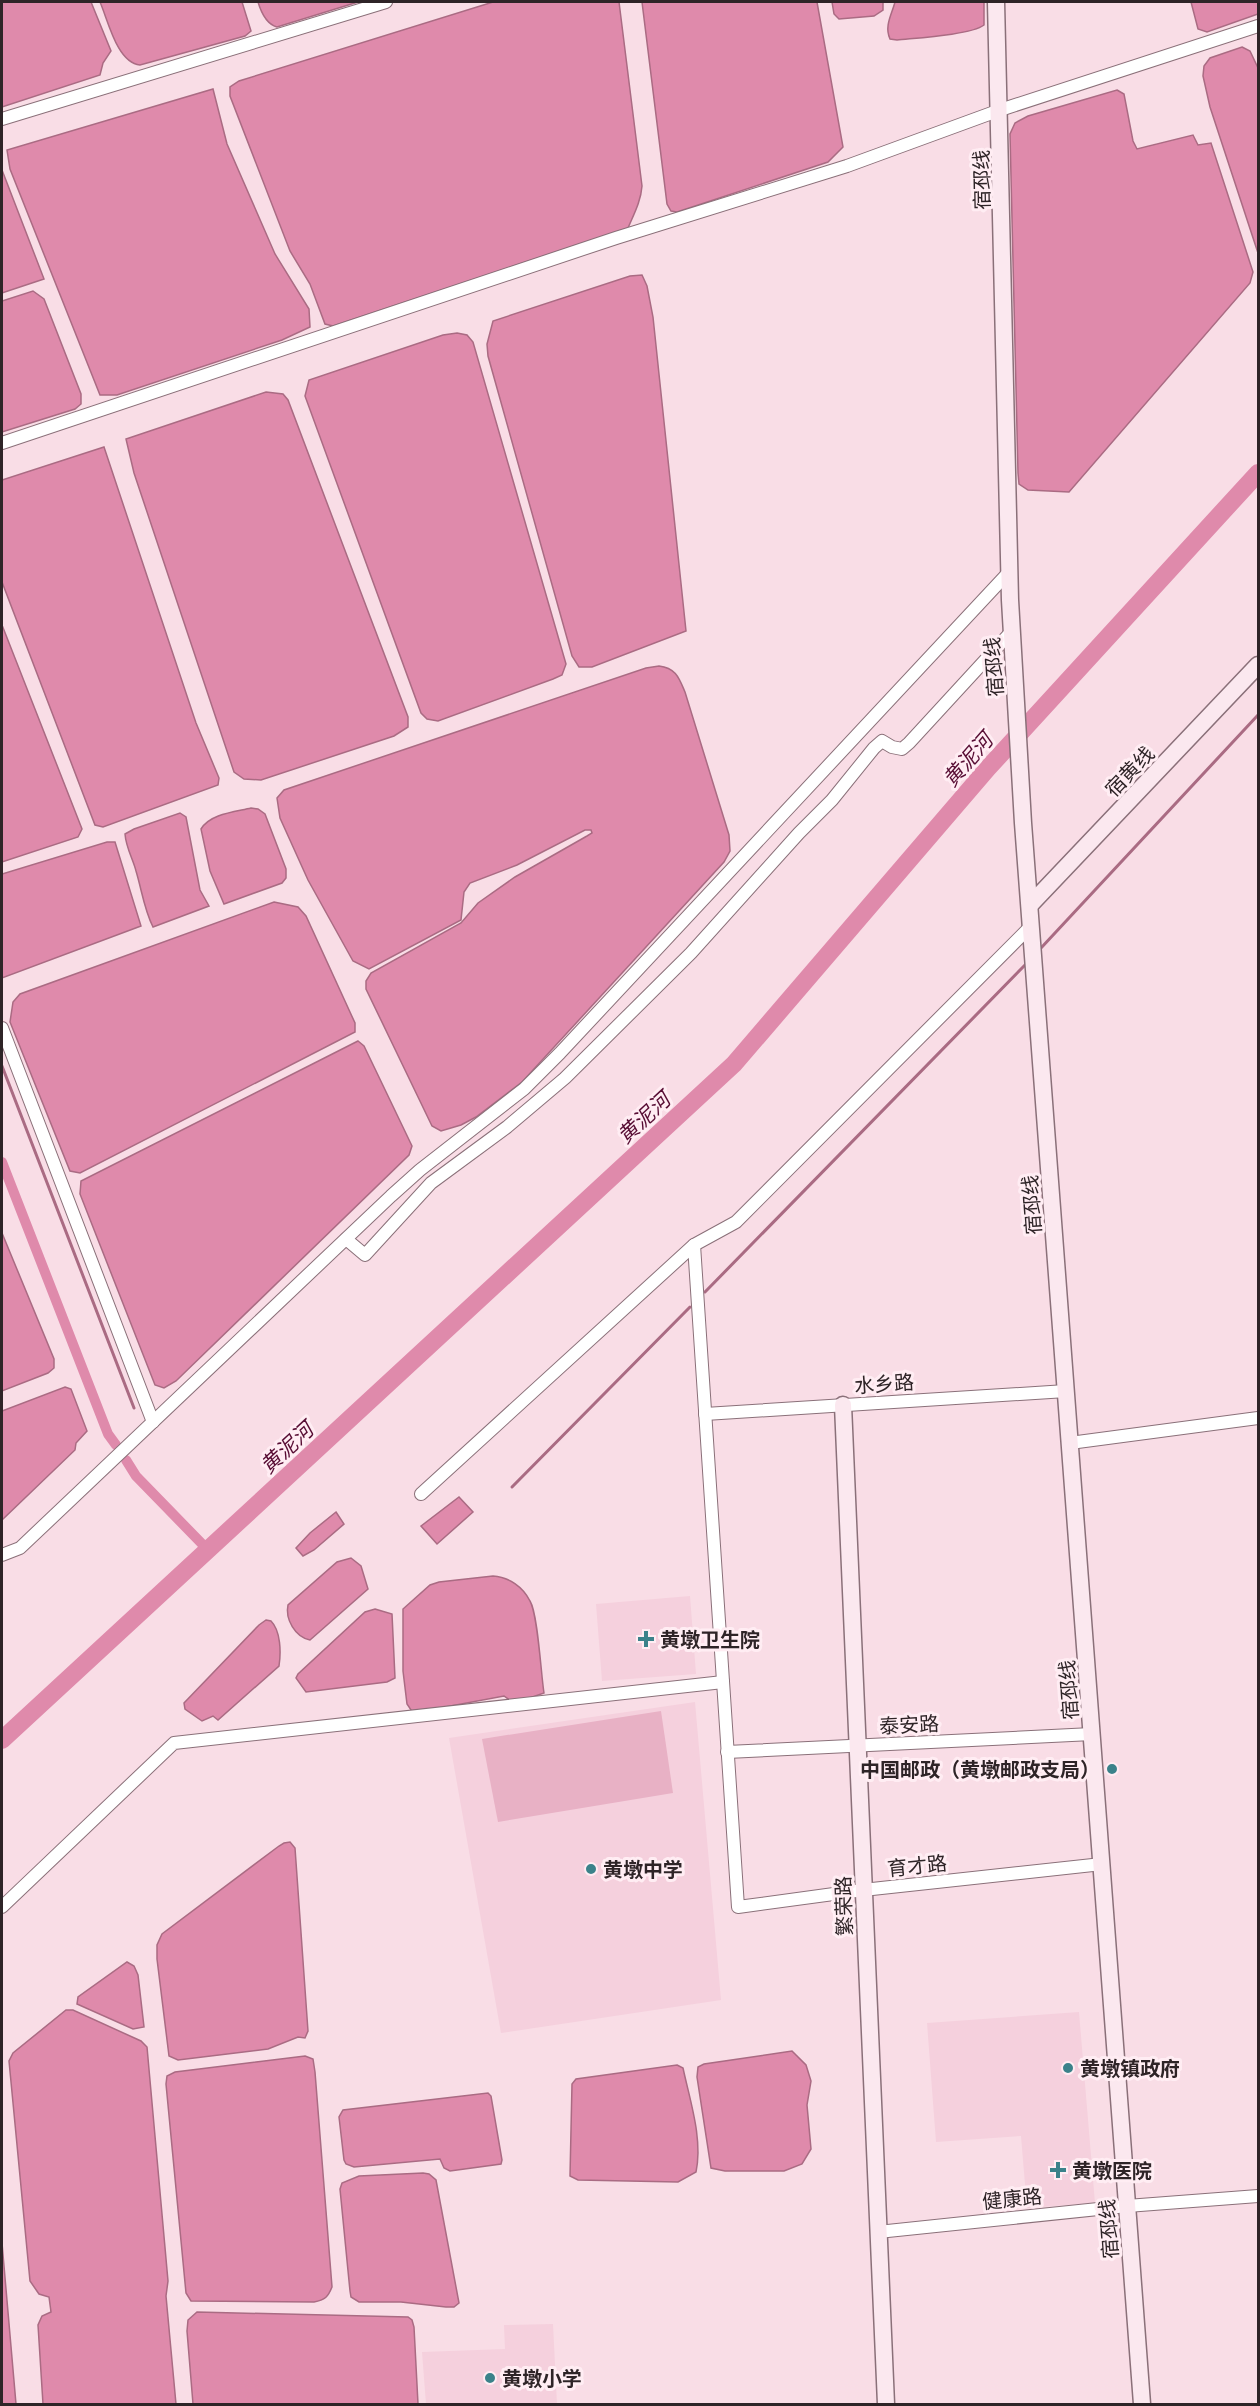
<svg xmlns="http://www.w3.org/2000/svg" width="1260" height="2406" font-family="Lato,'Noto Sans SC',sans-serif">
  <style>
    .built { fill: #f5d0dd }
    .green { fill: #e8b1c5 }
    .water { fill: #df8aab; stroke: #aa6b83; stroke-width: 1.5 }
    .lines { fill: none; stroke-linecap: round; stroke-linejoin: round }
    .stream { stroke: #aa6b83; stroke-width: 3 }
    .canal { stroke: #df8aab; stroke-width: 10 }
    .river { stroke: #df8aab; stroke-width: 18 }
    .street-casing { stroke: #8a7079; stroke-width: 14 }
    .secondary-casing { stroke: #8a7079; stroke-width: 19 }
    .street { stroke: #fff; stroke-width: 12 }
    .secondary { stroke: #fbe8ef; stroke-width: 16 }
    .poi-dot { fill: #3b828a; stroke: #ffedf3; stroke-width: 2 }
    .labels { text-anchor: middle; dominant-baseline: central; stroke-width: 6; stroke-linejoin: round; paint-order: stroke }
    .street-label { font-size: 20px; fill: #2e2427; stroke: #ffedf3 }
    .poi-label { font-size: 20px; font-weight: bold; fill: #2e2427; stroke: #ffedf3; text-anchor: start }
    .water-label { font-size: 21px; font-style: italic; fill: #570c33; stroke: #ffedf3 }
  </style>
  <rect width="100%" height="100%" fill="#f9dde6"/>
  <g class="built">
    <path d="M690,1596l6,78 -94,7 -6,-77z"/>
    <path d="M695,1702l26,298 -220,33 -52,-295z"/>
    <path d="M1079,2012l16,191 -68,5 -6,-72 -85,6 -9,-119z"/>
    <path d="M553,2324l4,80h-131l-4,-52 83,-3 -1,-24z"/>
  </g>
  <path class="green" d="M661,1711l12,82 -175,29 -16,-83z"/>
  <g class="water">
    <path d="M2,2h89l20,49 -8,12 -3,12 -98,32z"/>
    <path d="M100,2h142l9,29 -6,5 -105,29c-23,-2 -32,-45 -40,-63z"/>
    <path d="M258,2h100l-81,25c-11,-3 -16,-15 -19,-25z"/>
    <path d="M493,2h126l23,184c-1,15 -8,28 -14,42l-295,98 -8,-2 -15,-40 -20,-33 -60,-155v-9l9,-6z"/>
    <path d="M642,2h175l26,145 -15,15 -151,50 -6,-1 -4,-7z"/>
    <path d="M832,2h51v8l-9,6 -35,3 -5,-5z"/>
    <path d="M895,2h89v23c-13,10 -69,13 -87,15l-7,-1c-6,-13 2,-25 5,-37z"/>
    <path d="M1191,2h67v12l-51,18 -9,-3z"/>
    <path d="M1242,47l8,4 8,17v185l-48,-146 -7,-31 1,-10 6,-8z"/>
    <path d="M213,89l14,55 48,110 34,55 1,18 -28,13 -165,55h-17l-90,-226 -3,-19z"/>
    <path d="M1117,90l7,4 9,47 4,8 56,-14 5,10 13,-2 42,129 -3,11 -181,209 -41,-2 -9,-6 -1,-11 -8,-339 5,-11 13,-7z"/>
    <path d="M2,170l42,109 -42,14z"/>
    <path d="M642,275l5,11 6,31 33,314 -94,36h-13l-7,-11 -84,-300 -1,-12 6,-23 137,-45z"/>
    <path d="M33,291l11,8 37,95v10l-6,5 -73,23v-131z"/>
    <path d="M457,333l10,2 6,7 93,322 -4,11 -9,4 -115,42 -11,-2 -6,-6 -116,-317 4,-16 134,-45z"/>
    <path d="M266,392l17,2 5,6 120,317v10l-14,9 -133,44 -17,-1 -10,-7 -100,-299 -8,-34z"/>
    <path d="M104,447l92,276 23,55 -1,7 -115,42 -8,-2 -93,-243v-102z"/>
    <path d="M2,625l80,204 -4,8 -76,25z"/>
    <path d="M659,666c17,2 20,12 26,26l44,143 1,16 -6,11 -202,220 -46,35 -15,8 -20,6 -9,-5 -66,-137v-8l5,-8 90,-50 17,-20 37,-26 72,-41 5,-3 -1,-3h-6l-68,35 -47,18 -6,9 -3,28 -92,49 -16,-8 -45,-81 -28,-62 -3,-20 7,-8 362,-122z"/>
    <path d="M251,808l7,1 7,5 21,55v9l-4,5 -58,21 -14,-33 -9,-42c9,-15 33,-17 50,-21z"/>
    <path d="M180,813l6,4 14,73 9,16 -56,21c-9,-18 -11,-36 -17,-56 -3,-12 -10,-23 -11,-37l9,-5z"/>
    <path d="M107,842h8l26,84 -139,52v-104z"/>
    <path d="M274,902l24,5 8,9 49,107v9l-275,141 -10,-2 -60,-149 3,-20 7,-8z"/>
    <path d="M358,1041l6,5 48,100 -3,9 -233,226 -12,7 -9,-3 -75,-191 1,-13z"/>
    <path d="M2,1233l52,126v9l-6,5 -46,18z"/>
    <path d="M65,1387l6,2 16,42 -11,12 -1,7 -73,70v-109z"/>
    <path d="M459,1497l14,15 -36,32 -16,-18z"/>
    <path d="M336,1512l8,12 -30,26 -11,6 -7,-8 14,-15z"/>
    <path d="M351,1558l10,8 7,23 -58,51c-15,-3 -25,-21 -22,-35l49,-43z"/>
    <path d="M493,1576c16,1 30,11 37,25 8,13 11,74 14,92l-20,7 -13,1 -7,-5 -91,17 -6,-9 -4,-33v-62l27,-24 9,-3z"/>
    <path d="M375,1609l17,5 3,64 -8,4 -81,10 -10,-14 2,-4 67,-62z"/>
    <path d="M266,1620l5,1c10,10 10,32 8,45l-61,54 -5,-4 -11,5 -17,-12 -1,-6 75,-78z"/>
    <path d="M290,1842l5,6 13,183 -3,7 -7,-1 -30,12 -90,11 -9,-4 -12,-97v-14l5,-11 117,-88 5,-3z"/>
    <path d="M127,1962l7,4 4,9 6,52 -11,2 -56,-25 1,-7z"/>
    <path d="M66,2010h7l68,31 6,6 21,234 -2,15 10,108h-133l-5,-79 4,-9 9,-4 -2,-15 -10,-3 -9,-13 -21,-220 4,-8z"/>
    <path d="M792,2051l14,14 5,16 -4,24 4,44 -9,15 -18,7h-59l-14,-3 -14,-91 1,-10 6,-3z"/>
    <path d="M305,2056l8,3 2,13 17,215c-4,10 -7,13 -18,15l-123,-1 -5,-8 -20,-209 1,-8 8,-4z"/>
    <path d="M677,2065l6,3c7,33 20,71 13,104l-18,10 -100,-2 -8,-4 2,-92 4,-5z"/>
    <path d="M488,2093l3,3 11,64 -1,4 -51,7 -6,-3 -4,-9 -86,8 -8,-3 -2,-4 -5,-43 4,-7z"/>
    <path d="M423,2173l6,1 7,6 23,123 -5,4h-8l-45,-5h-42l-8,-5 -1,-6 -10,-102 2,-6 17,-7z"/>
    <path d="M2,2243l14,161h-14z"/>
    <path d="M197,2312l211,5 4,3 2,7 4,77h-225l-6,-73 1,-11z"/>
  </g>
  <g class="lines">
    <g class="stream">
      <path d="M1041,948l217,-233"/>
      <path d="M2,1066l132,342"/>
      <path d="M705,1292l321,-328"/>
      <path d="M512,1487l178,-180"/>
    </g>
    <g class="canal">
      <path d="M2,1162l106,272 8,11"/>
      <path d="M126,1460l10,16 72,74"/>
    </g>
    <path class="river" d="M2,1740l732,-676 254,-296 270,-295"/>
    <g class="street-casing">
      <g id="street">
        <path d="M2,119l384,-117"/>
        <path d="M2,443l614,-205 231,-72 153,-56 258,-84"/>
        <path d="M2,1028l151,394"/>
        <path d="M346,1239l19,16 66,-72 76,-56 58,-49 126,-125 108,-120 33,-33 42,-52 8,-7 10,6 10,2 7,-6 103,-112"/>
        <path d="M694,1245l44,662 125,-17 239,-26"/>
        <path d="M705,1414l361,-23"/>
        <path d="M1070,1443l188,-25"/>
        <path d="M421,1494l273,-249 42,-23 296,-297"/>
        <path d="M2,1555l18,-7 371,-352 29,-26 104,-81 36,-36 449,-481"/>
        <path d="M727,1752l365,-18"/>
        <path d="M2,1907l172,-164 549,-61"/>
        <path d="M878,2232l249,-26 131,-10"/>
      </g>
    </g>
    <g class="secondary-casing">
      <g id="secondary">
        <path d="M996,2l14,598 13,223 119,1581"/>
        <path d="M1030,905l228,-240"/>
        <path d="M843,1405l43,999"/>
      </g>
    </g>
    <use href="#street" class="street"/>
    <use href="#secondary" class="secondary"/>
  </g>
  <g class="poi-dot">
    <path d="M643 1630h6v6h6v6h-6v6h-6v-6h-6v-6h6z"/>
    <circle cx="1112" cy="1769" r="6"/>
    <circle cx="591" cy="1869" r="6"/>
    <circle cx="1068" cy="2068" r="6"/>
    <path d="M1055 2161h6v6h6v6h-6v6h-6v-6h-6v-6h6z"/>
    <circle cx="490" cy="2378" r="6"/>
  </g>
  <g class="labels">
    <g class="street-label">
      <text transform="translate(981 180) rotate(-91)">宿邳线</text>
      <text transform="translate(993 667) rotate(-94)">宿邳线</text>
      <text transform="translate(1129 771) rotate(-46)">宿黄线</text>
      <text transform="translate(1031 1205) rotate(-94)">宿邳线</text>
      <text transform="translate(884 1383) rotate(-4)">水乡路</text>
      <text transform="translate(1068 1690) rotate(-94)">宿邳线</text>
      <text transform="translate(909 1724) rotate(-3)">泰安路</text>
      <text transform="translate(917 1865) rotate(-6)">育才路</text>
      <text transform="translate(843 1906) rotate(-92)">繁荣路</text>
      <text transform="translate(1012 2198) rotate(-6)">健康路</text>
      <text transform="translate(1108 2229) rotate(-94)">宿邳线</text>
    </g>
    <g class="poi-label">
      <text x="660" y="1639">黄墩卫生院</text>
      <text x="1100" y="1769" text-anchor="end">中国邮政（黄墩邮政支局）</text>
      <text x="603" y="1869">黄墩中学</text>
      <text x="1080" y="2068">黄墩镇政府</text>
      <text x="1072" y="2170">黄墩医院</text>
      <text x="502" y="2378">黄墩小学</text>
    </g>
    <g class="water-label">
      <text transform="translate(967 759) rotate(-49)">黄泥河</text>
      <text transform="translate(643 1117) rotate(-43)">黄泥河</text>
      <text transform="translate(286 1447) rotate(-43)">黄泥河</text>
    </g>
  </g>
  <rect width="1260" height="2406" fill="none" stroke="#2e2427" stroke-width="6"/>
</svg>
